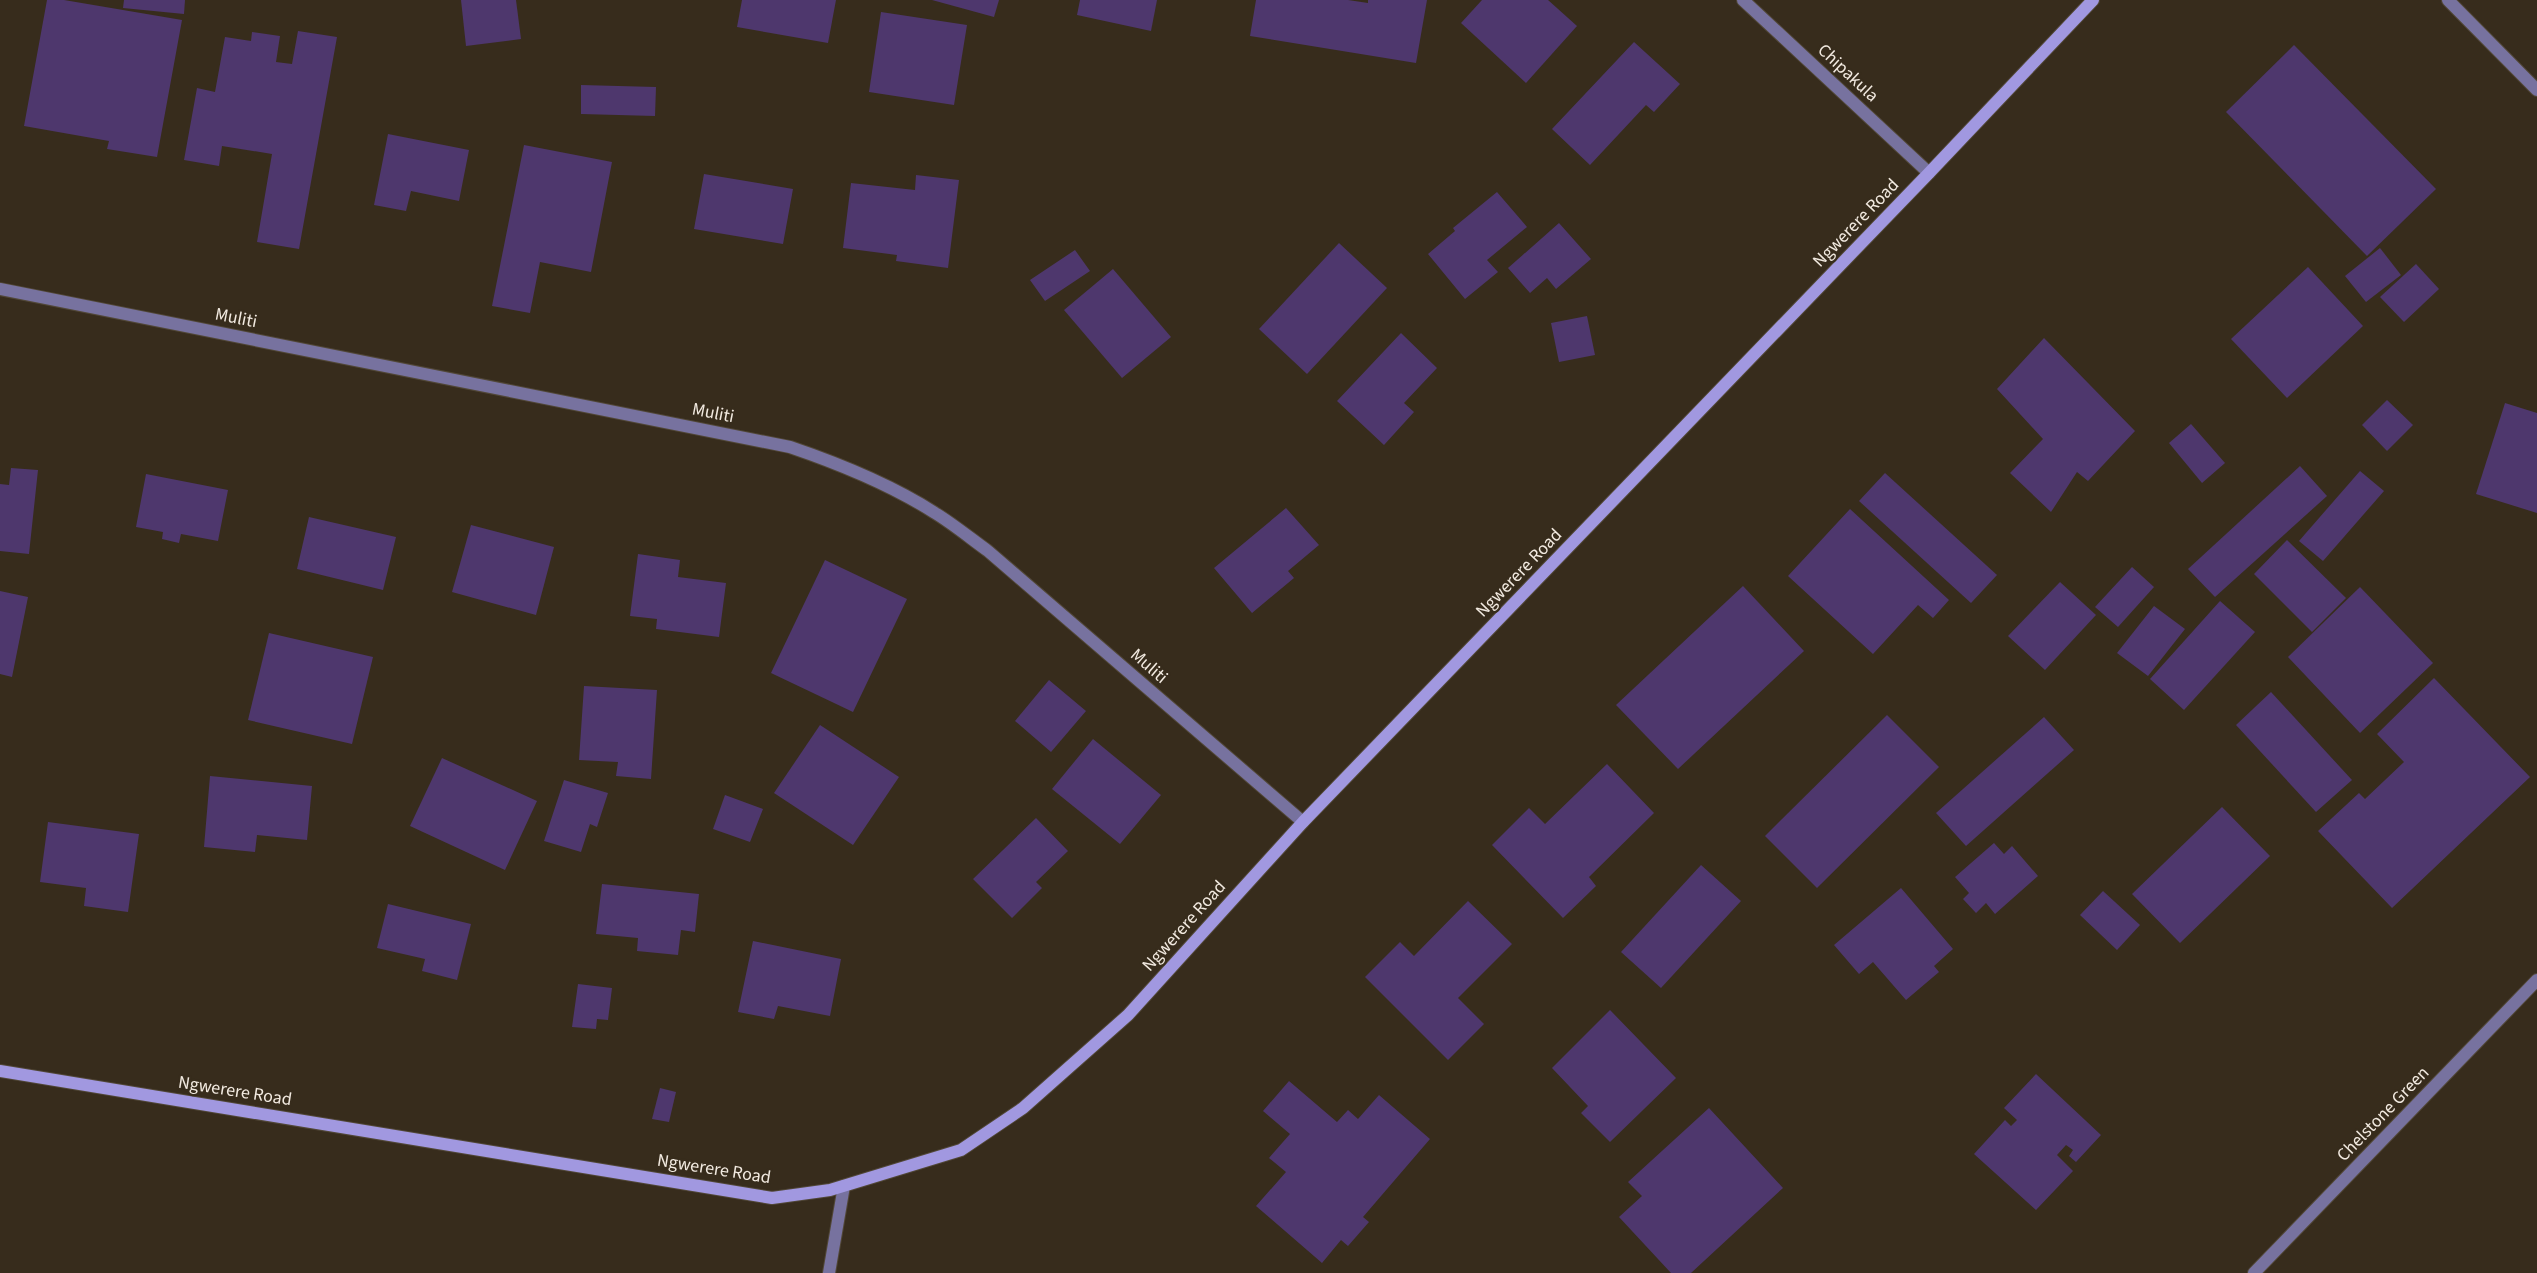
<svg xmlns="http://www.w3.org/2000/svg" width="2537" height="1273" font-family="'Source Sans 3',sans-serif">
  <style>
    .building { fill: #4e376d }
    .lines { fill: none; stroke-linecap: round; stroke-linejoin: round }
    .street-casing { stroke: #514737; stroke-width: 14 }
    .secondary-casing { stroke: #514737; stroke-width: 14 }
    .street { stroke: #77729f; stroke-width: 12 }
    .secondary { stroke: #a198e0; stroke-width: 12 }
    .labels { text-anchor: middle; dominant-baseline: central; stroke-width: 4.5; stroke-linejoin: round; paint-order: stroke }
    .street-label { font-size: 18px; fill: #f2eae0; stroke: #372c1c }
  </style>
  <rect width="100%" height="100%" fill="#372c1c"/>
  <g class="building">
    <path d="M47,0h17l118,20 -25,137 -50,-8 2,-8 -85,-15z"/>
    <path d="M124,0h61l-1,14 -61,-6z"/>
    <path d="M461,0h55l5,39 -55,7z"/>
    <path d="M742,0h94l-8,43 -91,-16z"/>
    <path d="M932,0h67l-5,17z"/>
    <path d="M1080,0h77l-6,31 -74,-16z"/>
    <path d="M1256,0h92l20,3v-3h59l-11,63 -166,-27z"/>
    <path d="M1482,0h66l29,26 -51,57 -65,-60z"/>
    <path d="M881,12l86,13 -13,80 -85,-13z"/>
    <path d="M298,31l39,6 -38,212 -42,-7 15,-88 -50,-8 -3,20 -35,-6 13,-72 18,4 10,-55 26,4 1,-9 28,4 -4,26 16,2z"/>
    <path d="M1634,42l46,42 -26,28 -8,-7 -56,60 -38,-36z"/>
    <path d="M2294,45l142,144 -69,67 -141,-144z"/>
    <path d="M581,85l75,2 -1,29 -74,-2z"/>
    <path d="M388,134l81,16 -10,51 -48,-10 -5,20 -32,-6z"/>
    <path d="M524,145l88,17 -21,110 -51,-10 -10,51 -38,-7z"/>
    <path d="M704,174l89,15 -10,55 -89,-15z"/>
    <path d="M916,175l43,5 -11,88 -52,-7 1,-6 -54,-7 8,-65 64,7z"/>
    <path d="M1497,192l30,35 -40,33 11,12 -33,27 -37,-45 27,-23 -2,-3z"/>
    <path d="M1559,223l32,36 -35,30 -9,-11 -17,15 -22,-25z"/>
    <path d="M1339,243l48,45 -80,86 -48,-45z"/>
    <path d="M2380,248l21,27 -35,27 -21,-26z"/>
    <path d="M1075,250l15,21 -45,30 -15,-21z"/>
    <path d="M2416,264l23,25 -35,33 -24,-25z"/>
    <path d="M2308,267l55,59 -76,72 -56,-59z"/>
    <path d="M1113,269l58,68 -49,41 -58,-68z"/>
    <path d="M1587,316l8,39 -36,7 -8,-39z"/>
    <path d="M1401,333l36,35 -33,35 10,9 -30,33 -47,-44z"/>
    <path d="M2044,338l91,93 -47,50 -11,-9 -26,40 -41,-39 33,-34 -46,-50z"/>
    <path d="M2387,400l26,25 -26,26 -25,-26z"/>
    <path d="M2505,403l32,10v100l-61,-19z"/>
    <path d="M2191,424l34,39 -23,20 -33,-40z"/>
    <path d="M2300,466l27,30 -112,101 -27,-28z"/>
    <path d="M11,468l27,2 -9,84 -29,-3v-67l9,1z"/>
    <path d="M2360,471l24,20 -61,70 -24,-20z"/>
    <path d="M1885,473l112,102 -26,28 -112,-102z"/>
    <path d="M146,474l82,16 -10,51 -37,-7 -2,9 -17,-4 1,-7 -27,-5z"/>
    <path d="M1286,508l33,37 -31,26 6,7 -42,35 -38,-45z"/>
    <path d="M1850,509l99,91 -16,18 -15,-13 -45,49 -85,-78z"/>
    <path d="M309,517l87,20 -13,53 -86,-21z"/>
    <path d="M471,525l83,22 -18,68 -84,-23z"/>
    <path d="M2287,540l59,58 -34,34 -58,-58z"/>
    <path d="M638,554l42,6 -2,17 48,6 -7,54 -63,-8 1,-10 -27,-3z"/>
    <path d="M825,560l82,39 -54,113 -82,-39z"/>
    <path d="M2132,567l22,20 -36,40 -23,-20z"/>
    <path d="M2060,582l36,33 -51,55 -37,-34z"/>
    <path d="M1743,586l61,65 -126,118 -62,-64z"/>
    <path d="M2360,587l73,76 -73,70 -72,-76z"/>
    <path d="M0,591l28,6 -16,80 -12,-3z"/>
    <path d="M2220,601l35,31 -71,78 -34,-31z"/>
    <path d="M2154,606l31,23 -37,47 -31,-23z"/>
    <path d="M269,633l104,24 -21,87 -104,-24z"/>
    <path d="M2434,678l96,99 -138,131 -74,-77 41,-38 6,6 39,-37 -27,-28z"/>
    <path d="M1049,680l37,31 -35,41 -36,-31z"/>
    <path d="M584,686l73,4 -6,89 -35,-3 2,-14 -39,-2z"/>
    <path d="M2271,692l81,88 -36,32 -80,-87z"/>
    <path d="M1887,715l52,52 -122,121 -52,-52z"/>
    <path d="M2044,717l30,33 -108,96 -30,-33z"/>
    <path d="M820,725l79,52 -46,68 -79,-52z"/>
    <path d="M1093,739l68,56 -41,49 -68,-55z"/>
    <path d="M442,758l95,43 -32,69 -95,-44z"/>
    <path d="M1607,764l47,49 -65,64 7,9 -33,32 -71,-73 37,-37 16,16z"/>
    <path d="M210,776l102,10 -5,54 -50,-5 -2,17 -51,-5z"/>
    <path d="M564,780l44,13 -11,34 -7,-3 -9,28 -37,-11z"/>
    <path d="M725,795l38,14 -13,33 -37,-13z"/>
    <path d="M2222,807l48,49 -90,87 -48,-49z"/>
    <path d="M1036,818l32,33 -32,31 6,6 -30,30 -39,-39z"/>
    <path d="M48,822l91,12 -11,78 -44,-6 2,-18 -46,-6z"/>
    <path d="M1994,843l10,11 8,-8 26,30 -43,38 -9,-11 -10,10 -13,-14 6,-6 -14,-16z"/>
    <path d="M1701,865l40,36 -80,87 -40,-36z"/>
    <path d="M602,884l97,10 -4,38 -14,-2 -3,25 -41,-4 1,-13 -42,-4z"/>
    <path d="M1901,888l52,61 -19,17 5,6 -33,28 -33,-38 -14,12 -25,-29z"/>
    <path d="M2103,891l37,34 -23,25 -37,-35z"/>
    <path d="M1468,901l44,43 -54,54 26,26 -36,36 -83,-83 35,-35 14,14z"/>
    <path d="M388,904l83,20 -14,56 -35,-9 3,-12 -48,-11z"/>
    <path d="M753,941l88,18 -11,57 -52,-10 -4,13 -36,-7z"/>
    <path d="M578,984l34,4 -4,32 -11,-1 -1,10 -24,-2z"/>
    <path d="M1610,1010l66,68 -66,64 -29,-29 7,-7 -36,-38z"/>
    <path d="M2036,1074l65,61 -25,27 -7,-6 4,-6 -7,-5 -9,10 16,16 -37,39 -62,-56 31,-34 6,6 6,-6 -13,-12z"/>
    <path d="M1289,1081l48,41 11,-12 10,9 21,-24 51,44 -67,78 6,5 -21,24 -7,-6 -19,23 -66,-57 30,-34 -17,-14 21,-24 -27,-23z"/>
    <path d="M660,1088l16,4 -7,30 -17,-3z"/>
    <path d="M1709,1108l74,80 -92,85h-20l-52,-56 23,-21 -14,-14z"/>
  </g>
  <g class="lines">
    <g class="street-casing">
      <g id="street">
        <path d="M1743,0l186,173"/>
        <path d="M2448,0l89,90"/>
        <path d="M0,289l790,158c50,17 100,37 145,66 18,11 35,25 53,38l315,271"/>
        <path d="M829,1273l15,-87"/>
        <path d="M2254,1273l283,-293"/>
      </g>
    </g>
    <g class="secondary-casing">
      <path id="secondary" d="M0,1071l772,127 58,-8 131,-40 62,-42 105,-93 175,-193 626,-649 164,-173"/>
    </g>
    <use href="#street" class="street"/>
    <use href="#secondary" class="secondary"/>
  </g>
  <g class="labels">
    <g class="street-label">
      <text transform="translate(1848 73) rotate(43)">Chipakula</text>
      <text transform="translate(1856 223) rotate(-46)">Ngwerere Road</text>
      <text transform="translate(236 318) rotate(11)">Muliti</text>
      <text transform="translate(713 413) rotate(11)">Muliti</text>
      <text transform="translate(1519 573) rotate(-46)">Ngwerere Road</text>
      <text transform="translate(1149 666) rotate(41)">Muliti</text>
      <text transform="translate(1184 926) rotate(-48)">Ngwerere Road</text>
      <text transform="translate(235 1091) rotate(9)">Ngwerere Road</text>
      <text transform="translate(2383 1114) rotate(-46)">Chelstone Green</text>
      <text transform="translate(714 1169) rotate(9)">Ngwerere Road</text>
    </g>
  </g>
</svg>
